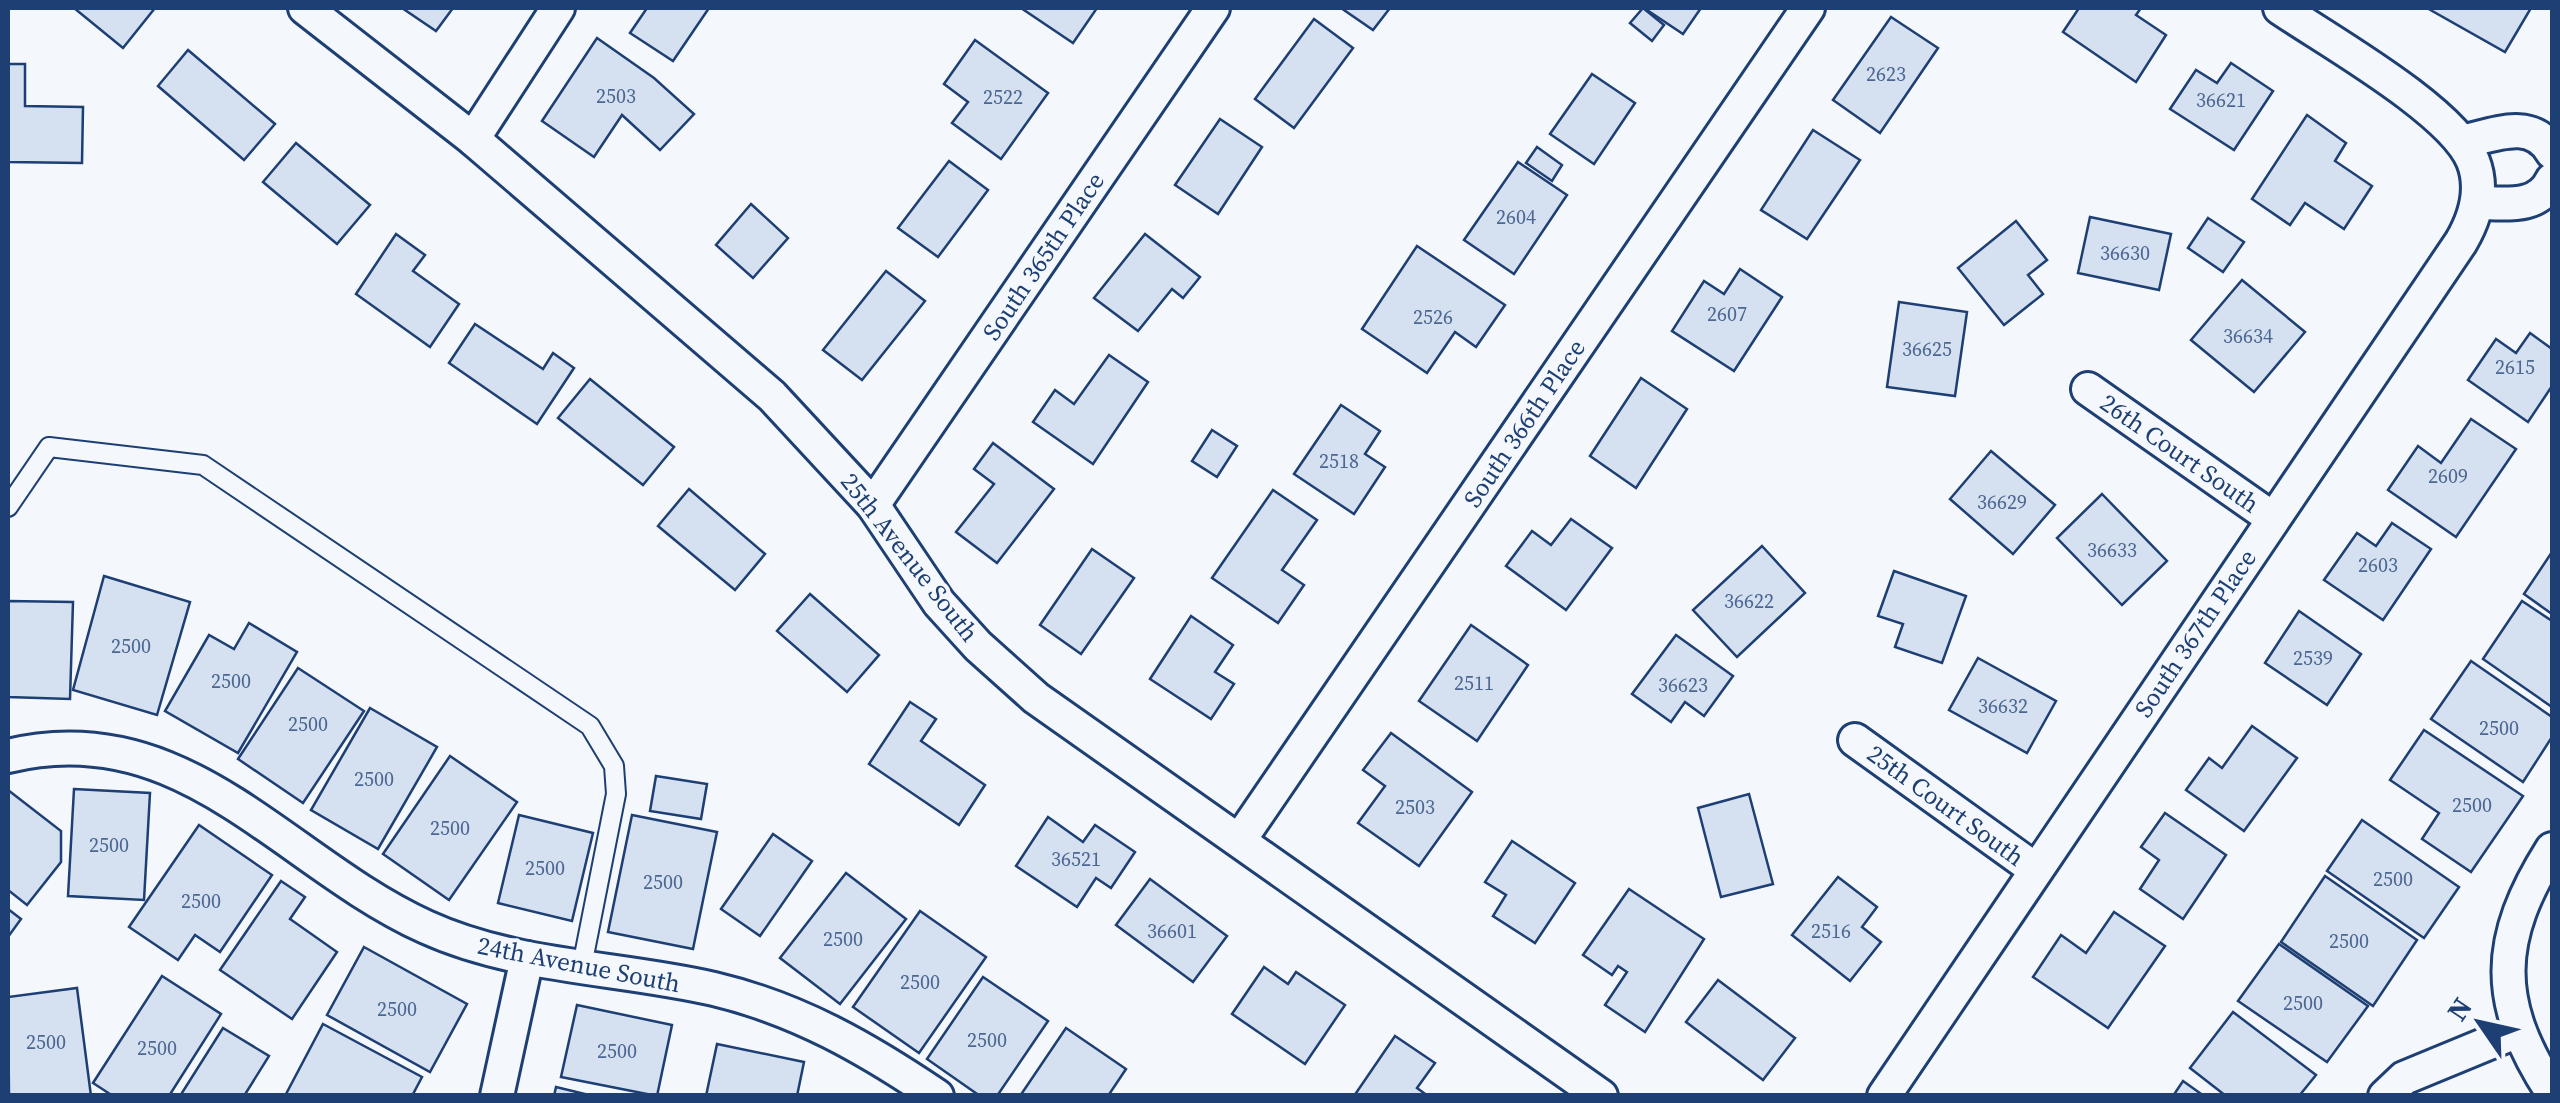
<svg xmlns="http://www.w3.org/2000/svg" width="2560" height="1103" font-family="'Source Serif 4',serif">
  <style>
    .building { fill: #d5e0f0; stroke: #1d3f73; stroke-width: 2.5 }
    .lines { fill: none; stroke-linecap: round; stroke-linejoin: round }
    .service-casing { stroke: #1d3f73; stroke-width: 22 }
    .minor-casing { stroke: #1d3f73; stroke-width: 38 }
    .service { stroke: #f4f7fb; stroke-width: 18 }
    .minor { stroke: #f4f7fb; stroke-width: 32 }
    .labels { text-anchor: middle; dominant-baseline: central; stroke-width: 8; stroke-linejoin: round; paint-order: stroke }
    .number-label { font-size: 20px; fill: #4b6792 }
    .street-label { font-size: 25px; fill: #1d3f73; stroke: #f4f7fb }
  </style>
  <rect width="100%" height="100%" fill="#f4f7fb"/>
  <g class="building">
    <path d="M74,8h81l-32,40z"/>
    <path d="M402,8h51l-17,23z"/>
    <path d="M647,8h62l-36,53 -43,-28z"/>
    <path d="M1021,8h76l-24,35z"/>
    <path d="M1341,8h49l-17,22z"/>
    <path d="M1643,8l21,17 -12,16 -22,-18z"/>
    <path d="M1644,8h57l-18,26z"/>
    <path d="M2079,8h62l-5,7 30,20 -30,47 -73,-50z"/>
    <path d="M2427,8h104l-26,44z"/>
    <path d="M1891,17l47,31 -58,85 -47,-33z"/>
    <path d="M1314,19l39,29 -59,80 -39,-29z"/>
    <path d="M597,38l57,40 40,36 -34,36 -38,-35 -28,42 -52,-36z"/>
    <path d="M975,40l73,53 -47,66 -49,-36 16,-21 -24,-18z"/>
    <path d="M188,50l87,74 -31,36 -86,-74z"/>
    <path d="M2231,63l42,28 -39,59 -64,-41 26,-39 21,13z"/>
    <path d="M8,64h17v42l58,1 -1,56 -74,-1z"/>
    <path d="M1592,74l43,29 -41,61 -44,-30z"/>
    <path d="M2307,115l39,28 -11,18 37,25 -28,43 -39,-26 -15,22 -38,-26z"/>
    <path d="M1220,119l42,28 -44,67 -43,-29z"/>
    <path d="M1813,130l47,30 -53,79 -46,-29z"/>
    <path d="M296,143l74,62 -33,39 -74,-62z"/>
    <path d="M1537,147l25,18 -10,16 -26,-18z"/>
    <path d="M949,161l39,29 -50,67 -40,-29z"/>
    <path d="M1518,162l49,33 -53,79 -50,-34z"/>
    <path d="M751,204l37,34 -35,40 -37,-33z"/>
    <path d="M2090,217l81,17 -12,56 -81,-17z"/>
    <path d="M2208,218l36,24 -21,30 -35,-24z"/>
    <path d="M2016,221l31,39 -19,15 15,19 -39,31 -46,-57z"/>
    <path d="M396,234l29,21 -12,16 46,33 -29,43 -74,-53z"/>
    <path d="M1145,234l55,43 -17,21 -11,-9 -34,42 -44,-33z"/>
    <path d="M1417,246l88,59 -29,42 -21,-15 -28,41 -65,-44z"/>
    <path d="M1740,269l42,28 -48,74 -62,-40 32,-50 20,13z"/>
    <path d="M886,271l39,30 -63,79 -39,-30z"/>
    <path d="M2242,280l63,52 -51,60 -63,-52z"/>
    <path d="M1899,302l68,10 -12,84 -68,-9z"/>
    <path d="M475,324l68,45 10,-16 21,15 -37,56 -88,-61z"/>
    <path d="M2530,333l22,16v37l-24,36 -60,-42 28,-41 20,14z"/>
    <path d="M1109,355l39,27 -55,82 -60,-42 22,-32 19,14z"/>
    <path d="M1641,378l46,31 -51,79 -46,-32z"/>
    <path d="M590,379l84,68 -31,38 -85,-67z"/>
    <path d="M1341,405l39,26 -15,23 20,13 -31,47 -60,-40z"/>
    <path d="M2471,419l45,30 -60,88 -68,-47 30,-44 23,17z"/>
    <path d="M1212,430l25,16 -20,31 -25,-16z"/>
    <path d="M993,443l61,46 -57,74 -41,-31 38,-48 -20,-15z"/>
    <path d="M1991,451l64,54 -42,49 -63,-55z"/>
    <path d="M689,489l76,65 -30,36 -77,-64z"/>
    <path d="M1273,490l44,30 -35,50 22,15 -26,38 -66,-45z"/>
    <path d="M2102,494l65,67 -45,44 -65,-67z"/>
    <path d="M1571,519l41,29 -46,62 -60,-44 26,-35 19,14z"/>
    <path d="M2392,523l39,26 -48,71 -59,-40 33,-47 19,13z"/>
    <path d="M1762,546l43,47 -68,64 -44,-47z"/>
    <path d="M1092,549l42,29 -53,76 -41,-29z"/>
    <path d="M2552,552v62l-28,-20z"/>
    <path d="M1894,571l72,25 -24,67 -47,-16 8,-23 -25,-8z"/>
    <path d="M104,576l86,26 -33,113 -84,-25z"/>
    <path d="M810,594l69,61 -32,37 -70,-61z"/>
    <path d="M8,601l65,1 -3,97 -62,-2z"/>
    <path d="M2522,601l30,20v86l-69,-48z"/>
    <path d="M2299,611l62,43 -34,51 -62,-42z"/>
    <path d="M1191,616l42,29 -18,27 19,12 -23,35 -61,-40z"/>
    <path d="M249,623l48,29 -59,101 -73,-42 44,-76 25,14z"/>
    <path d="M1471,625l57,40 -51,76 -58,-40z"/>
    <path d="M1676,635l57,41 -29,40 -19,-14 -14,20 -39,-28z"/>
    <path d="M1978,658l78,43 -29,52 -78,-43z"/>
    <path d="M2471,661l81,56v20l-29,45 -92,-63z"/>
    <path d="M298,668l66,43 -61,92 -65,-44z"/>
    <path d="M910,702l26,17 -15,22 64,44 -26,40 -90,-61z"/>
    <path d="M370,708l67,39 -59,102 -67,-39z"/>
    <path d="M2252,726l45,32 -53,73 -58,-41 23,-32 13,10z"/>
    <path d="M2424,730l99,66 -52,76 -49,-33 17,-26 -49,-33z"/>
    <path d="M1391,733l81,59 -53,74 -61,-43 27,-37 -22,-16z"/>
    <path d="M450,756l67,46 -68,98 -66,-46z"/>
    <path d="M656,776l51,8 -6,35 -51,-8z"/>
    <path d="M74,789l76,4 -6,107 -76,-4z"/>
    <path d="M8,790l53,41v31l-34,43 -19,-15z"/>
    <path d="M1749,794l24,90 -52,13 -23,-89z"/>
    <path d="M2165,813l61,42 -43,64 -43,-30 19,-29 -18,-13z"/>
    <path d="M519,815l74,18 -21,88 -74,-18z"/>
    <path d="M632,815l85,17 -24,117 -85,-17z"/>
    <path d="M1048,817l35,25 12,-17 40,27 -24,36 -15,-10 -19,29 -61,-41z"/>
    <path d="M2362,820l97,67 -35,51 -97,-67z"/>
    <path d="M199,825l73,50 -52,77 -25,-17 -17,25 -49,-33z"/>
    <path d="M773,834l39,27 -52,75 -39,-27z"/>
    <path d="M1512,841l63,42 -40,60 -42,-27 13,-21 -21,-13z"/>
    <path d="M846,873l60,46 -66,85 -60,-46z"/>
    <path d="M2325,876l92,64 -44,66 -92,-64z"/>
    <path d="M1838,877l39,30 -15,20 19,15 -31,39 -58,-46z"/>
    <path d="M1150,879l77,57 -34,46 -77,-57z"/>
    <path d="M281,881l24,16 -15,22 47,33 -45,67 -72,-49z"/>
    <path d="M1629,889l75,50 -59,93 -40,-27 22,-33 -9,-6 -6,9 -29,-20z"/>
    <path d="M8,909l13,10 -13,18z"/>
    <path d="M920,911l66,46 -67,96 -66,-46z"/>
    <path d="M2114,912l51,34 -57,82 -75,-51 28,-42 25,18z"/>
    <path d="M2279,944l89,62 -41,56 -89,-61z"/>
    <path d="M364,947l103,57 -37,68 -103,-57z"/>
    <path d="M1264,967l24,17 8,-12 49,33 -40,59 -73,-50z"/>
    <path d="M162,976l59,38 -52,82h-56l-20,-13z"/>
    <path d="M983,977l65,44 -51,75h-17l-53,-37z"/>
    <path d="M1718,980l77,58 -32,42 -77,-58z"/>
    <path d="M77,988l14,108h-82l-1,-99z"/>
    <path d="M577,1005l95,20 -15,71 -96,-19z"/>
    <path d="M2233,1012l83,63 -17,21h-73l-36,-28z"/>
    <path d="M323,1024l99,53 -10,19h-127z"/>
    <path d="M223,1028l46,28 -25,40h-64z"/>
    <path d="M1066,1028l60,41 -18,27h-88z"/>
    <path d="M1395,1036l40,27 -18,25 11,8h-74z"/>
    <path d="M717,1044l87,18 -7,34h-91z"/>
    <path d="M2183,1081l21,15h-31z"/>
    <path d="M556,1087l37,9h-39z"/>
  </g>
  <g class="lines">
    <g class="service-casing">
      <path id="service" d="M8,507l41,-60 154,18 387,261 24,40 2,28 -34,172"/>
    </g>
    <g class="minor-casing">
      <g id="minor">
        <path d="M305,8l168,131 299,257 101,109 66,98 39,43 58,52 565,398"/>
        <path d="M473,139l85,-131"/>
        <path d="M2462,142c32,-7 70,-25 90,10"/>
        <path d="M2477,203c27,0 61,7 75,-23"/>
        <path d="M2088,389l184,129"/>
        <path d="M873,505l340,-497"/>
        <path d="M1855,740l181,130"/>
        <path d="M8,756c176,-43 275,106 418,171 90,41 193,40 288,62 84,20 152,59 223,107"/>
        <path d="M1241,838l567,-830"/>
        <path d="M2552,849c-57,90 -59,153 0,243"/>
        <path d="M497,1096l30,-138"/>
        <path d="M1884,1096l577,-854c14,-24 23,-53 12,-81 -21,-51 -146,-121 -193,-153"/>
        <path d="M2385,1096l19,-18 114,-47"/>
      </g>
    </g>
    <use href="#service" class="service"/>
    <use href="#minor" class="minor"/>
  </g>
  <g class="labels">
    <g class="number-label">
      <text x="1886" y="74">2623</text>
      <text x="616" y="96">2503</text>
      <text x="1003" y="97">2522</text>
      <text x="2221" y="100">36621</text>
      <text x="1516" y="217">2604</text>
      <text x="2125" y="253">36630</text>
      <text x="1727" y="314">2607</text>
      <text x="1433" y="317">2526</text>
      <text x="2248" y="336">36634</text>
      <text x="1927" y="349">36625</text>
      <text x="2515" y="367">2615</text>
      <text x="1339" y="461">2518</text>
      <text x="2448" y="476">2609</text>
      <text x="2002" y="502">36629</text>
      <text x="2112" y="550">36633</text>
      <text x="2378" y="565">2603</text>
      <text x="1749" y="601">36622</text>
      <text x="131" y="646">2500</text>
      <text x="2313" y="658">2539</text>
      <text x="231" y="681">2500</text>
      <text x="1474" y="683">2511</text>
      <text x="1683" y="685">36623</text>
      <text x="2003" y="706">36632</text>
      <text x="308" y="724">2500</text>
      <text x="2499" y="728">2500</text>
      <text x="374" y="779">2500</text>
      <text x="2472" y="805">2500</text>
      <text x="1415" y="807">2503</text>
      <text x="450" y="828">2500</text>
      <text x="109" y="845">2500</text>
      <text x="1076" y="859">36521</text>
      <text x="545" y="868">2500</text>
      <text x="2393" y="879">2500</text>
      <text x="663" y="882">2500</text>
      <text x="201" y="901">2500</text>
      <text x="1172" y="931">36601</text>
      <text x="1831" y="931">2516</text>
      <text x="843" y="939">2500</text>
      <text x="2349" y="941">2500</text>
      <text x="920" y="982">2500</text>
      <text x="2303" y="1003">2500</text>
      <text x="397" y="1009">2500</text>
      <text x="987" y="1040">2500</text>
      <text x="46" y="1042">2500</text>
      <text x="157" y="1048">2500</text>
      <text x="617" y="1051">2500</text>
    </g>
    <g class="street-label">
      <text transform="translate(1043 256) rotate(-56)">South 365th Place</text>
      <text transform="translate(1524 423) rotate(-56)">South 366th Place</text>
      <text transform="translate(2180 453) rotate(35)">26th Court South</text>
      <text transform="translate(910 557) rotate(52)">25th Avenue South</text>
      <text transform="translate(2195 633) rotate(-56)">South 367th Place</text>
      <text transform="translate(1946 805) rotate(36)">25th Court South</text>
      <text transform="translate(579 964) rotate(11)">24th Avenue South</text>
    </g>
  </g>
  <rect width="2560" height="1103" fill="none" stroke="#1d3f73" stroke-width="20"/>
  <g transform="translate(2480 1023) rotate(304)" stroke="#f4f7fb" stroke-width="8" paint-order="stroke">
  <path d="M0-8L18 38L0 25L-18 38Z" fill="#1d3f73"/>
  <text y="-15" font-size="28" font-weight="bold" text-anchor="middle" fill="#1d3f73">N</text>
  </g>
</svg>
